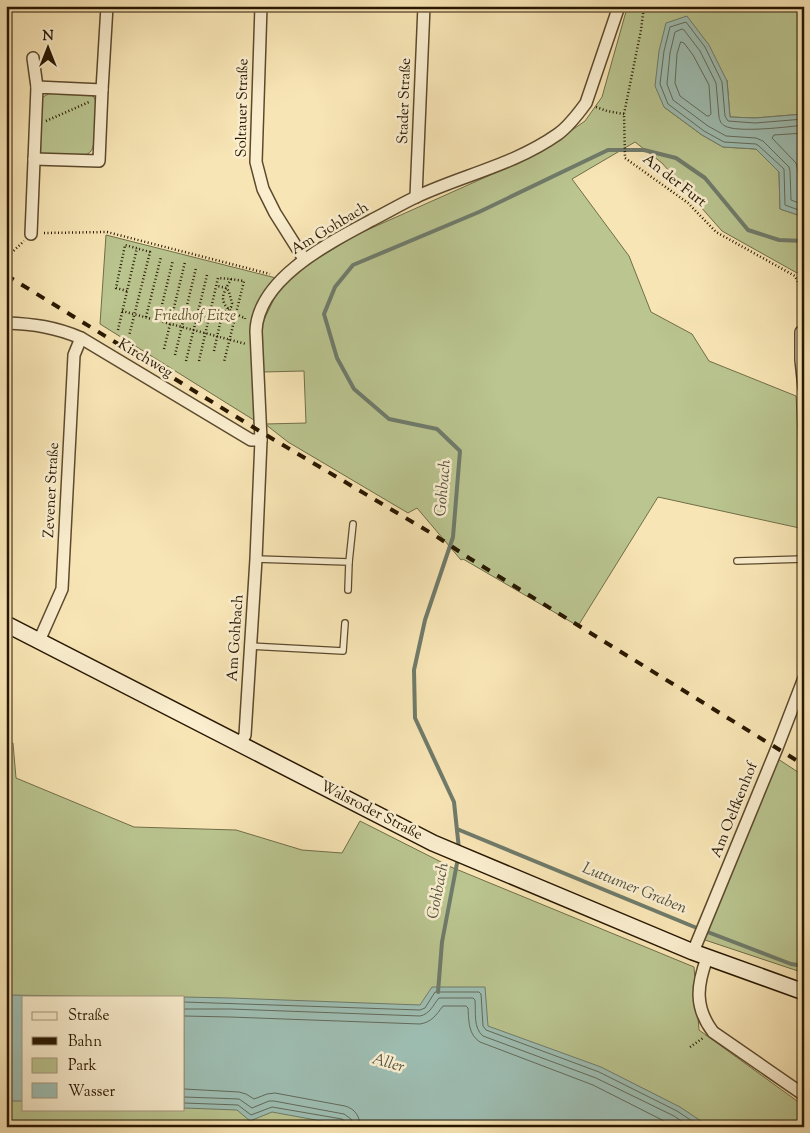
<svg xmlns="http://www.w3.org/2000/svg" width="810" height="1133" font-family="'Sorts Mill Goudy',serif">
  <style>
    .green { fill: #bac590; stroke: #716e48; fill-rule: evenodd }
    .water { fill: #9ebeb3; stroke: #6f7b6b }
    .lines { fill: none; stroke-linecap: round; stroke-linejoin: round }
    .shore { stroke: #636a5a; stroke-width: 1 }
    .stream { stroke: #6f7b6b; stroke-width: 4 }
    .lane-casing { stroke: #5c4a2d; stroke-width: 8 }
    .street-casing { stroke: #5c4a2d; stroke-width: 14 }
    .secondary-casing { stroke: #281700; stroke-width: 18 }
    .path { stroke: #281700; stroke-width: 2.5; stroke-dasharray: 1 2.5; stroke-linecap: butt }
    .lane { stroke: #faeecf; stroke-width: 5.5 }
    .street { stroke: #faeecf; stroke-width: 11 }
    .secondary { stroke: #faeecf; stroke-width: 15 }
    .rail { stroke: #281700; stroke-width: 4; stroke-dasharray: 9 9; stroke-linecap: butt }
    .labels { text-anchor: middle; dominant-baseline: central; stroke-width: 5; stroke-linejoin: round; paint-order: stroke }
    .street-label { font-size: 15px; fill: #281700; stroke: #faeecf }
    .park-label { font-size: 15px; font-style: italic; fill: #5b5432; stroke: #faeecf }
    .water-label { font-size: 16px; font-style: italic; fill: #51513f; stroke: #faeecf }
  </style>
  <rect width="100%" height="100%" fill="#f8e5b5"/>
  <filter id="stains"><feTurbulence type="fractalNoise" baseFrequency=".004" numOctaves="4"/><feColorMatrix values="0 0 0 0 .2 0 0 0 0 .09 0 0 0 0 .02 0 0 0 .5 -.17"/></filter>
  <radialGradient id="worn" r=".72"><stop offset=".6" stop-color="#630" stop-opacity="0"/><stop offset="1" stop-color="#630" stop-opacity=".3"/></radialGradient>
  <g class="green">
    <path d="M628,6h176v108l-49,4 -25,-1 -3,-37 -63,27 38,28 21,12 33,2 23,23 1,37 24,8v54l-7,2 -75,-42 -60,-68 -27,-21 -63,37 57,77 22,56 41,22 17,27 87,35 4,77h4v56l-146,-32 -80,129 -115,-67 -2,1 -44,-52 -9,5 -120,-71 -23,-18 41,-1 -2,-52 -41,1 -1,-48 21,-44 73,-45 168,-75 41,-25 20,-14 17,-24 23,-82z"/>
    <path d="M50,93l40,2 3,1 5,8c-1,10 -2,41 -7,47 -7,10 -38,4 -50,3l-2,-4 1,-50 3,-3z"/>
    <path d="M106,235l170,43 -16,23 -3,121 -157,-98z"/>
    <path d="M6,742l7,1 3,35 118,49 102,3 66,20 40,3 18,-32 91,46 243,100 5,63 105,76v21h-798zM24,997h160v112h-160z"/>
    <path d="M778,759l26,17v197l-102,-34z"/>
  </g>
  <g class="water">
    <path d="M687,16l22,29 18,36 3,36 25,1 49,-4v103l-24,-8 -1,-37 -23,-23 -33,-2 -21,-12 -38,-28 -9,-21 4,-35 7,-28z"/>
    <path d="M432,987h53l3,39 113,41 79,40 30,20h-356l-82,-15 -22,9 -13,-11 -53,-2v-111l46,1 190,7z"/>
    <path d="M6,995l132,2h-114v104h-18z"/>
  </g>
  <g class="lines">
    <g class="shore">
      <path d="M681,42l3,1 9,12 16,30 2,29 -2,2h-2l-27,-20 -5,-13 2,-29z"/>
      <path d="M804,119l-49,4 -27,-2 -3,-5 -3,-34 -17,-35 -19,-25 -16,5 -6,24 -4,33 8,20 36,27 20,11 32,2 3,2 25,23 1,36 19,7"/>
      <path d="M804,125c-16,2 -67,8 -79,1 -4,-2 -5,-5 -6,-9l-3,-34 -16,-32 -16,-21 -2,-1 -7,3 -5,21 -3,31 6,16 35,26 18,10 30,2 7,3 26,26 1,4 1,29 13,5"/>
      <path d="M804,133l-30,2 -2,3 24,25 2,8 1,23 5,3"/>
      <path d="M184,1002l236,8 5,-2 10,-16h44l2,2 2,32 3,4 113,42 78,39 24,16"/>
      <path d="M184,1009h46l190,7c10,-2 13,-11 19,-18h34l2,2c1,12 -2,28 8,36l113,42 78,38 16,11"/>
      <path d="M184,1016l46,1 190,7c12,-2 16,-9 23,-18h23l2,2c1,13 0,26 12,34l113,43 83,42"/>
      <path d="M184,1089l55,3 7,2 8,5 13,-5 8,-1 70,13c10,3 15,10 15,21"/>
      <path d="M184,1097l55,2 13,9 17,-7h5l70,13 7,5 2,8"/>
      <path d="M184,1103l54,2 13,10 21,-8 70,12 4,3v5"/>
    </g>
    <g class="stream">
      <path d="M457,829l235,97 99,38 13,2"/>
      <path d="M459,849l-5,-47 -39,-84 -1,-48 11,-50 28,-83 7,-86 -23,-22 -48,-10 -35,-30 -17,-31 -13,-44 11,-27 18,-22 126,-53 129,-62h36l32,8 29,20 43,52 31,10 25,1"/>
      <path d="M438,992l4,-50 16,-84"/>
    </g>
    <g class="lane-casing">
      <g id="lane">
        <path d="M256,559l93,3 -1,28"/>
        <path d="M737,561l67,-2"/>
        <path d="M349,562l4,-38"/>
        <path d="M251,646l92,5 2,-28"/>
      </g>
    </g>
    <g class="street-casing">
      <g id="street">
        <path d="M261,6l-5,156 7,27 12,24 29,46"/>
        <path d="M33,58l4,29"/>
        <path d="M34,159l65,2 3,-71"/>
        <path d="M416,197l8,-191"/>
        <path d="M31,234l6,-147 65,3 5,-84"/>
        <path d="M6,323c28,1 49,4 75,15l170,102h10"/>
        <path d="M801,332v28l3,28"/>
        <path d="M39,641l23,-52 12,-234 7,-17"/>
        <path d="M240,744l5,-9 11,-176 5,-119 -5,-109c2,-53 75,-89 116,-111 14,-7 29,-16 44,-23 47,-22 98,-32 142,-63 11,-8 20,-20 28,-31l33,-97"/>
        <path d="M693,952l84,-204 27,-70"/>
        <path d="M707,958c-10,27 -13,49 6,74l91,63"/>
      </g>
    </g>
    <g class="secondary-casing">
      <path id="secondary" d="M6,624l427,219 260,109 111,40"/>
    </g>
    <g class="path">
      <path d="M644,6l-3,24 -17,84 1,44 63,45 28,29 79,44 9,19"/>
      <path d="M596,107l11,4 17,3"/>
      <path d="M46,121l43,-19"/>
      <path d="M44,233l63,-1 163,42"/>
      <path d="M6,258l18,-17"/>
      <path d="M231,279c-2,4 -5,9 -7,14 -5,14 11,21 21,25v1"/>
      <path d="M127,291l-11,-3 9,-43 25,7 -21,84"/>
      <path d="M122,311l124,33"/>
      <path d="M146,317l15,-60"/>
      <path d="M158,321l15,-61"/>
      <path d="M118,330l19,-82"/>
      <path d="M164,349l21,-87"/>
      <path d="M214,351l8,-37 9,-7 1,-4 -3,-11 -2,-4 -10,-2"/>
      <path d="M175,355l21,-87"/>
      <path d="M186,361l21,-86"/>
      <path d="M199,361l19,-83 13,1 13,2 -20,81"/>
      <path d="M690,1047l13,-9"/>
    </g>
    <use href="#lane" class="lane"/>
    <use href="#street" class="street"/>
    <use href="#secondary" class="secondary"/>
    <path class="rail" d="M6,275l255,157 175,104 33,22 335,207"/>
  </g>
  <g class="labels">
    <g class="street-label">
      <text transform="translate(405 101) rotate(-88)">Stader Straße</text>
      <text transform="translate(243 108) rotate(-89)">Soltauer Straße</text>
      <text transform="translate(674 181) rotate(38)">An der Furt</text>
      <text transform="translate(330 229) rotate(-31)">Am Gohbach</text>
      <text transform="translate(145 359) rotate(31)">Kirchweg</text>
      <text transform="translate(52 490) rotate(-87)">Zevener Straße</text>
      <text transform="translate(236 638) rotate(-86)">Am Gohbach</text>
      <text transform="translate(735 810) rotate(-68)">Am Oelfkenhof</text>
      <text transform="translate(371 811) rotate(27)">Walsroder Straße</text>
    </g>
    <g class="park-label">
      <text x="195" y="316">Friedhof Eitze</text>
    </g>
    <g class="water-label">
      <text transform="translate(444 488) rotate(-85)">Gohbach</text>
      <text transform="translate(634 889) rotate(22)">Luttumer Graben</text>
      <text transform="translate(439 891) rotate(-79)">Gohbach</text>
      <text transform="translate(388 1064) rotate(16)">Aller</text>
    </g>
  </g>
  <rect width="810" height="1133" fill="none" stroke="#f8e5b5" stroke-width="25"/>
  <rect x="8" y="8" width="795" height="1118" fill="none" stroke="#281700" stroke-width="2.5"/>
  <rect x="12" y="12" width="785" height="1108" fill="none" stroke="#281700"/>
  <rect x="22" y="996" width="162" height="115" fill="#faeecf" stroke="#a6987c"/>
  <rect x="32" y="1012" width="25" height="8" fill="#faeecf" stroke="#a6987c"/>
  <text x="68" y="1020" font-size="15" fill="#281700">Straße</text>
  <rect x="32" y="1037" width="25" height="8" fill="#281700" stroke="#a6987c"/>
  <text x="68" y="1046" font-size="15" fill="#281700">Bahn</text>
  <rect x="32" y="1058" width="25" height="15" fill="#bac590" stroke="#a6987c"/>
  <text x="68" y="1070" font-size="15" fill="#281700">Park</text>
  <rect x="32" y="1083" width="25" height="15" fill="#9ebeb3" stroke="#a6987c"/>
  <text x="68" y="1096" font-size="15" fill="#281700">Wasser</text>
  <g transform="translate(48 48)" stroke="#faeecf" stroke-width="4" paint-order="stroke">
  <path d="M0-4L9 19L0 12L-9 19Z" fill="#281700"/>
  <text y="-8" font-size="14" font-weight="bold" text-anchor="middle" fill="#281700">N</text>
  </g>
  <rect width="100%" height="100%" filter="url(#stains)"/>
  <rect width="100%" height="100%" fill="url(#worn)"/>
</svg>
